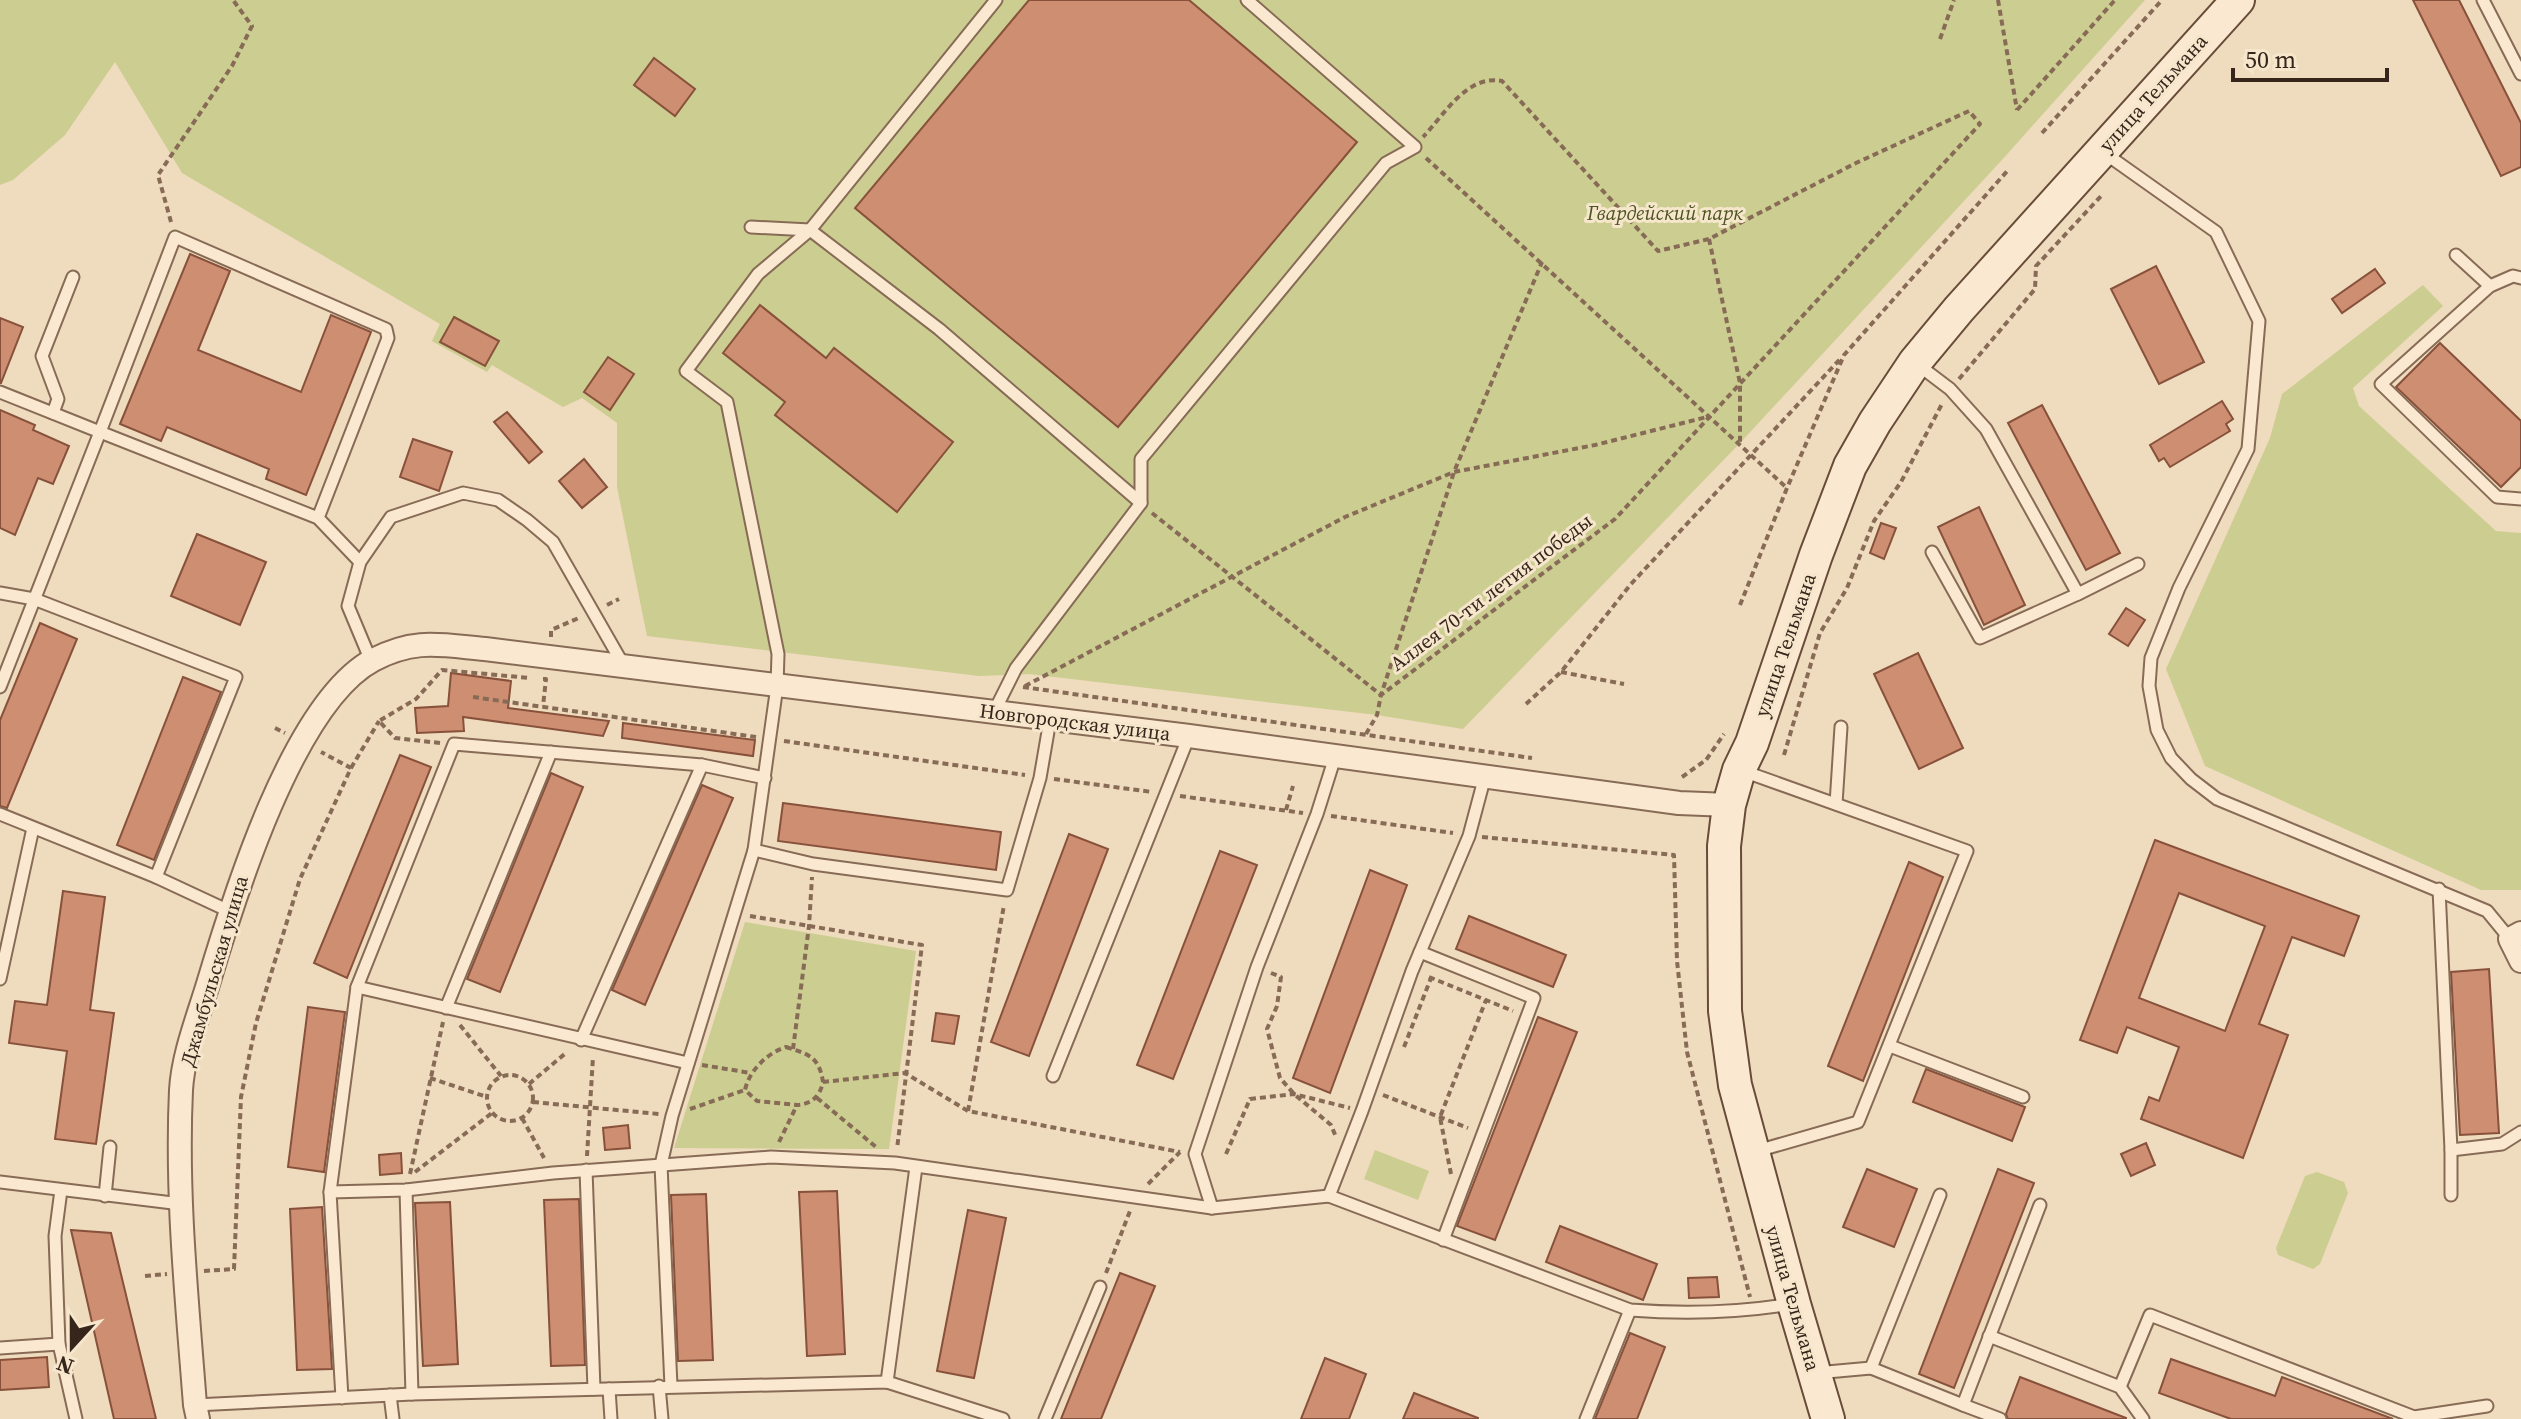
<svg xmlns="http://www.w3.org/2000/svg" width="2521" height="1419" font-family="'Source Serif 4',serif">
  <style>
    .green { fill: #cccd91 }
    .building { fill: #ce8e71; stroke: #87513b; stroke-width: 2; fill-rule: evenodd }
    .lines { fill: none; stroke-linecap: round; stroke-linejoin: round }
    .lane-casing { stroke: #876b56; stroke-width: 15 }
    .street-casing { stroke: #876b56; stroke-width: 26 }
    .secondary-casing { stroke: #684c39; stroke-width: 36 }
    .path { stroke: #876b56; stroke-width: 4; stroke-dasharray: 6 4; stroke-linecap: butt }
    .lane { stroke: #fae9d0; stroke-width: 11 }
    .street { stroke: #fae9d0; stroke-width: 22 }
    .secondary { stroke: #fae9d0; stroke-width: 32 }
    .labels { text-anchor: middle; dominant-baseline: central; stroke-width: 6; stroke-linejoin: round; paint-order: stroke }
    .street-label { font-size: 20px; fill: #36251b; stroke: #f6e6cc }
    .park-label { font-size: 20px; font-style: italic; fill: #4b5321; stroke: #f6e6cc }
  </style>
  <rect width="100%" height="100%" fill="#efdbbd"/>
  <g class="green">
    <path d="M0,0h2145l-144,161 -261,282 -277,286 -86,-14 -348,-41 -50,2 -332,-40 -30,-149v-64l-35,-25 -19,9 -71,-42 -5,7 -55,-31 8,-17 -258,-151 -67,-111 -50,73 -52,45 -13,5z"/>
    <path d="M2423,285l20,21 -90,82 6,18 137,125 25,2v357h-40l-276,-124 -39,-97 104,-231 12,-44z"/>
    <path d="M745,922l171,29 -27,198 -215,-1z"/>
    <path d="M1375,1150l54,21 -11,29 -54,-21z"/>
    <path d="M2317,1172l27,10 4,11 -28,71 -7,5 -35,-14 -2,-7 29,-72z"/>
  </g>
  <g class="building">
    <path d="M1029,0h160l168,142 -239,285 -263,-219z"/>
    <path d="M2413,0h46l62,123v44l-20,9z"/>
    <path d="M654,58l41,31 -20,27 -41,-31z"/>
    <path d="M190,254l40,17 -32,79 103,42 30,-77 40,17 -65,163 -40,-16 3,-10 -102,-42 -6,14 -41,-17z"/>
    <path d="M2156,266l48,96 -45,22 -48,-95z"/>
    <path d="M2375,269l10,14 -43,30 -10,-14z"/>
    <path d="M760,305l66,53 8,-10 119,94 -56,70 -122,-97 10,-13 -62,-49z"/>
    <path d="M454,317l45,24 -14,25 -45,-24z"/>
    <path d="M0,318l23,9 -22,56h-1z"/>
    <path d="M2440,343l81,78v46l-20,20 -105,-100z"/>
    <path d="M608,357l26,17 -24,36 -26,-18z"/>
    <path d="M2222,401l11,18 -7,5 4,7 -60,36 -6,-9 -5,3 -9,-16z"/>
    <path d="M2042,405l78,148 -34,17 -78,-147z"/>
    <path d="M0,410l35,15 -2,5 36,16 -16,38 -15,-6 -23,57 -15,-7z"/>
    <path d="M507,412l35,40 -13,11 -35,-41z"/>
    <path d="M413,439l39,13 -13,39 -39,-14z"/>
    <path d="M584,459l23,28 -25,21 -23,-27z"/>
    <path d="M1979,507l46,98 -41,20 -46,-98z"/>
    <path d="M1881,523l15,5 -12,31 -14,-6z"/>
    <path d="M197,534l69,28 -26,63 -69,-29z"/>
    <path d="M2126,608l19,12 -17,26 -19,-12z"/>
    <path d="M40,623l37,16 -70,169 -7,-2v-86z"/>
    <path d="M1918,653l45,95 -44,21 -45,-95z"/>
    <path d="M451,673l60,8 -3,27 101,13 -6,15 -140,-19 1,14 -47,2 -2,-25 33,-2z"/>
    <path d="M183,677l38,15 -67,168 -37,-15z"/>
    <path d="M623,723l132,17 -2,16 -131,-18z"/>
    <path d="M400,755l31,12 -84,211 -33,-15z"/>
    <path d="M551,773l32,14 -83,205 -33,-13z"/>
    <path d="M702,785l31,13 -88,207 -33,-15z"/>
    <path d="M783,803l218,29 -5,38 -218,-29z"/>
    <path d="M1069,834l39,15 -79,207 -38,-14z"/>
    <path d="M2155,840l204,76 -15,40 -52,-19 -33,87 29,11 -45,123 -102,-39 8,-22 10,4 20,-54 -52,-20 -10,26 -37,-13zM2179,893l86,33 -40,105 -86,-33z"/>
    <path d="M1220,851l37,14 -84,214 -36,-14z"/>
    <path d="M1909,862l34,15 -80,204 -35,-15z"/>
    <path d="M1370,870l37,15 -77,208 -37,-15z"/>
    <path d="M63,891l42,6 -15,113 24,3 -18,131 -41,-5 12,-88 -58,-8 6,-42 32,4z"/>
    <path d="M1469,916l97,39 -13,32 -97,-38z"/>
    <path d="M2489,969l10,164 -39,2 -9,-163z"/>
    <path d="M308,1007l37,5 -21,160 -36,-5z"/>
    <path d="M936,1013l23,3 -5,28 -22,-3z"/>
    <path d="M1538,1017l39,15 -82,208 -38,-14z"/>
    <path d="M1926,1069l99,38 -13,34 -99,-39z"/>
    <path d="M628,1125l2,23 -25,2 -2,-22z"/>
    <path d="M2146,1143l9,22 -24,11 -10,-22z"/>
    <path d="M401,1153l1,20 -22,2 -1,-20z"/>
    <path d="M1867,1169l50,20 -23,58 -51,-20z"/>
    <path d="M1998,1169l36,14 -80,205 -35,-14z"/>
    <path d="M837,1191l8,163 -38,2 -8,-164z"/>
    <path d="M706,1194l7,166 -35,1 -7,-166z"/>
    <path d="M579,1199l6,166 -34,1 -7,-166z"/>
    <path d="M450,1202l8,162 -35,2 -8,-163z"/>
    <path d="M322,1207l10,162 -35,1 -7,-161z"/>
    <path d="M968,1210l38,8 -32,160 -37,-7z"/>
    <path d="M1560,1226l97,38 -14,36 -97,-38z"/>
    <path d="M71,1230l40,3 45,186h-42z"/>
    <path d="M1120,1273l35,13 -54,133h-40z"/>
    <path d="M1717,1277l2,20 -30,1 -1,-20z"/>
    <path d="M1630,1333l35,14 -28,72h-42z"/>
    <path d="M47,1357l2,30 -49,3v-30z"/>
    <path d="M1325,1358l41,16 -17,45h-48z"/>
    <path d="M2171,1359l104,37 7,-19 111,42h-162l-72,-26z"/>
    <path d="M2020,1377l106,41v1h-118l-2,-5z"/>
    <path d="M1414,1393l64,25v1h-75z"/>
  </g>
  <g class="lines">
    <g class="lane-casing">
      <g id="lane">
        <path d="M2483,0l38,74"/>
        <path d="M2103,152l113,80 43,89 -11,128 -69,139 -28,70 -2,28 8,44 14,28 20,21 26,20 270,112 23,28"/>
        <path d="M751,227l59,3 129,99 202,174"/>
        <path d="M2456,255l34,31"/>
        <path d="M2521,278l-8,-2 -23,10 -109,98 116,113 24,2"/>
        <path d="M1917,364l33,25 36,40 92,165 60,-30"/>
        <path d="M0,392l100,40 -100,255"/>
        <path d="M53,413l5,-14 -16,-43 31,-79"/>
        <path d="M318,518l-218,-86 75,-195 211,92 2,9 -70,180 42,44"/>
        <path d="M1932,552l48,86 98,-44"/>
        <path d="M0,593l34,6 202,78 -80,200"/>
        <path d="M371,661l-23,-55 12,-44 31,-45 72,-24 35,7 29,20 26,22 71,124"/>
        <path d="M994,712l22,-44 125,-165v-44l245,-296 29,-16 -168,-147"/>
        <path d="M1743,771l224,80 -109,271 -101,29"/>
        <path d="M1836,804l5,-77"/>
        <path d="M0,814l156,63 73,34"/>
        <path d="M754,850l59,14 194,26 33,-112 10,-58"/>
        <path d="M2439,889l12,261 51,-6 19,-12"/>
        <path d="M1420,952l114,46 -91,242"/>
        <path d="M0,979l33,-151"/>
        <path d="M357,987l331,76"/>
        <path d="M446,1008l105,-256"/>
        <path d="M581,1040l121,-275"/>
        <path d="M1890,1046l133,51"/>
        <path d="M1053,1076l136,-340"/>
        <path d="M2451,1150v45"/>
        <path d="M586,1170l8,219"/>
        <path d="M0,1182l181,22"/>
        <path d="M61,1190l-6,46 4,108 17,75"/>
        <path d="M406,1190l6,204"/>
        <path d="M330,1192l76,-2 147,-17 218,-16 124,6 317,45 117,-12 301,114c54,4 107,3 161,-6"/>
        <path d="M105,1196l5,-49"/>
        <path d="M1329,1196l33,-85 50,-140 57,-135 16,-60"/>
        <path d="M1212,1208l-17,-54 62,-187 60,-153 18,-57"/>
        <path d="M1989,1336l131,51 23,32"/>
        <path d="M0,1348l59,-4"/>
        <path d="M1871,1368l69,-173"/>
        <path d="M1816,1373l55,-5 92,37 77,-200"/>
        <path d="M887,1382l29,-215"/>
        <path d="M659,1386l3,33"/>
        <path d="M671,1386l-10,-221 11,-49 82,-266 23,-164 1,-32 -51,-252 -41,-31 72,-97 52,-44 186,-230"/>
        <path d="M2120,1387l30,-72 264,102 73,-11"/>
        <path d="M609,1389l2,30"/>
        <path d="M390,1395l3,24"/>
        <path d="M342,1398l-12,-206 27,-205 97,-243 248,21 63,13"/>
        <path d="M195,1405l217,-11 475,-12 116,37"/>
        <path d="M1963,1405l37,14"/>
        <path d="M1045,1419l55,-132"/>
        <path d="M1586,1419l44,-109"/>
      </g>
    </g>
    <g class="street-casing">
      <g id="street">
        <path d="M2521,933l-11,6 11,22"/>
        <path d="M198,1419l-3,-14c-8,-105 -19,-210 -14,-315 2,-35 17,-73 27,-106 25,-84 85,-281 165,-324 42,-22 67,-15 112,-11l704,87 490,67 50,2"/>
      </g>
    </g>
    <g class="secondary-casing">
      <path id="secondary" d="M1828,1419l-34,-115 -59,-219 -10,-74 -1,-165 5,-41 10,-35 13,-27 64,-188 34,-89 25,-44 40,-60 44,-53 279,-309"/>
    </g>
    <g class="path">
      <path d="M1998,0l19,110"/>
      <path d="M1940,39l14,-39"/>
      <path d="M2017,110l98,-110"/>
      <path d="M2042,133l120,-133"/>
      <path d="M1426,158l361,330"/>
      <path d="M171,222l-13,-47 74,-109 20,-40 -19,-26"/>
      <path d="M1709,239l31,144v59"/>
      <path d="M1959,379l76,-90 1,-23 66,-71"/>
      <path d="M1152,513l229,182 73,-223 88,-210"/>
      <path d="M607,605l12,-6"/>
      <path d="M1740,605l47,-117 57,-133 165,-186"/>
      <path d="M551,637v-7l30,-13"/>
      <path d="M1561,672l63,12"/>
      <path d="M543,679h3l-3,27"/>
      <path d="M1025,686l320,-169 109,-45 141,-27 112,-28"/>
      <path d="M1023,687l509,71"/>
      <path d="M473,697l283,40"/>
      <path d="M1526,704l35,-32 70,-88 211,-227"/>
      <path d="M275,728l10,5"/>
      <path d="M1366,734l11,-19 4,-20 234,-176 365,-395 -11,-13 -113,52 -147,76 -51,12 -156,-170c-35,-7 -58,34 -79,56"/>
      <path d="M784,741l241,34"/>
      <path d="M440,743l-45,-5 -16,-17 37,-22 26,-29 88,8"/>
      <path d="M1784,755l36,-122 27,-45 27,-67 27,-39 42,-80"/>
      <path d="M351,768l28,-47"/>
      <path d="M1682,777l24,-17 18,-26"/>
      <path d="M1054,779l98,13"/>
      <path d="M1180,796l123,17"/>
      <path d="M1286,810l7,-24"/>
      <path d="M1331,816l122,17"/>
      <path d="M1482,837l192,18 3,106 10,91 63,245"/>
      <path d="M750,916l172,29 -25,204"/>
      <path d="M1271,973l10,4 -4,29 -10,23 13,49 14,16 37,31 5,12"/>
      <path d="M1429,977l84,34"/>
      <path d="M460,1025l41,51"/>
      <path d="M786,1047c22,7 33,9 37,35 -3,14 -11,22 -26,23l-40,-4 -12,-11c4,-19 22,-37 41,-43z"/>
      <path d="M1404,1047l27,-69"/>
      <path d="M793,1049l16,-123 3,-49"/>
      <path d="M702,1065l49,8"/>
      <circle cx="510" cy="1098" r="23"/>
      <path d="M430,1078l57,19"/>
      <path d="M823,1082l82,-9 63,38 212,41"/>
      <path d="M529,1084l38,-32"/>
      <path d="M1383,1095l85,33"/>
      <path d="M817,1098l59,49"/>
      <path d="M533,1102l126,12"/>
      <path d="M690,1109l55,-19"/>
      <path d="M968,1111l36,-206"/>
      <path d="M522,1118l22,40"/>
      <path d="M779,1142l18,-37"/>
      <path d="M1226,1154l24,-55 44,-5 56,14"/>
      <path d="M587,1156l6,-99"/>
      <path d="M415,1172l77,-59"/>
      <path d="M410,1174l33,-152"/>
      <path d="M1451,1174l-11,-57 46,-117"/>
      <path d="M1148,1184l32,-32"/>
      <path d="M204,1271l30,-2 7,-172 15,-74 44,-144 51,-111 -30,-16"/>
      <path d="M1106,1273l24,-62"/>
      <path d="M145,1276l22,-2"/>
    </g>
    <use href="#lane" class="lane"/>
    <use href="#street" class="street"/>
    <use href="#secondary" class="secondary"/>
  </g>
  <g class="labels">
    <g class="street-label">
      <text transform="translate(2153 93) rotate(-48)">улица Тельмана</text>
      <text transform="translate(1491 592) rotate(-37)">Аллея 70-ти летия победы</text>
      <text transform="translate(1785 645) rotate(-71)">улица Тельмана</text>
      <text transform="translate(1075 722) rotate(7)">Новгородская улица</text>
      <text transform="translate(214 971) rotate(-74)">Джамбульская улица</text>
      <text transform="translate(1793 1298) rotate(74)">улица Тельмана</text>
    </g>
    <g class="park-label">
      <text x="1665" y="213">Гвардейский парк</text>
    </g>
  </g>
  <g transform="translate(72 1347) rotate(201)" stroke="#f6e6cc" stroke-width="6" paint-order="stroke">
  <path d="M0-6L14 30L0 20L-14 30Z" fill="#36251b"/>
  <text y="-12" font-size="22" font-weight="bold" text-anchor="middle" fill="#36251b">N</text>
  </g>
  <path d="M2233 68v12h154v-12" fill="none" stroke="#36251b" stroke-width="4"/>
  <text x="2245" y="68" font-size="24" fill="#36251b" stroke="#f6e6cc" stroke-width="6" paint-order="stroke">50 m</text>
</svg>
